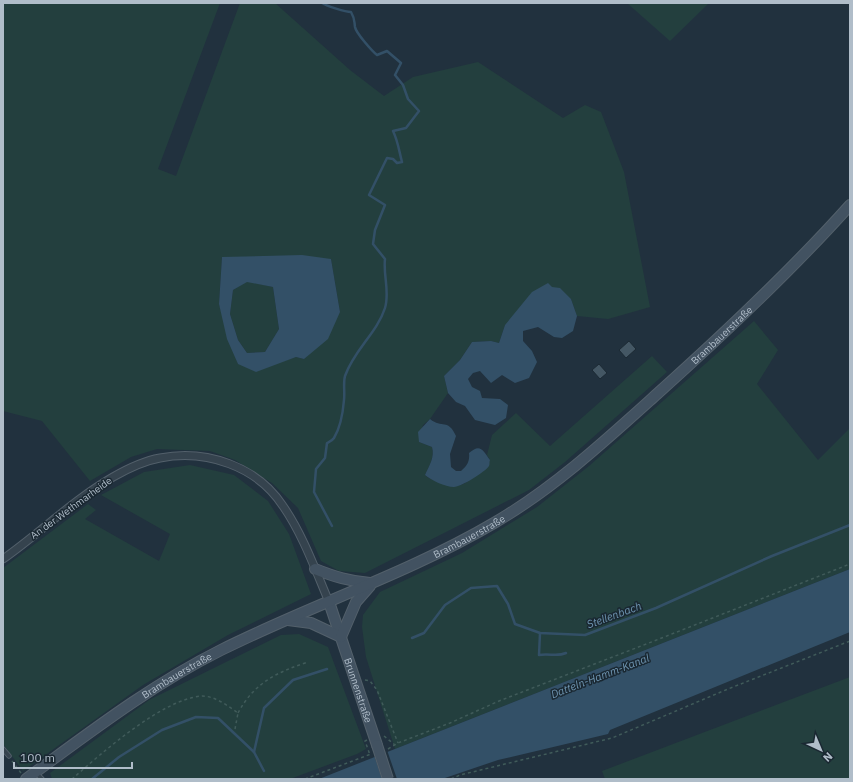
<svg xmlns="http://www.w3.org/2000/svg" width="853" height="782" font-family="'IBM Plex Sans',sans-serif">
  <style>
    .green { fill: #233f3e; fill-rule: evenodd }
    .water { fill: #335067; fill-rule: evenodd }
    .pier { fill: #21313e }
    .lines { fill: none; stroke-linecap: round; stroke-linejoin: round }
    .stream { stroke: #335067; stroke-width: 2.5 }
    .building { fill: #445764; stroke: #1c2a34 }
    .lane-casing { stroke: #53606b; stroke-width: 5.5 }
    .street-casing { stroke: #53606b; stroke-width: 9 }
    .secondary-casing { stroke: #53606b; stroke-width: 12 }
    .path { stroke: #405b5a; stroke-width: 1.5; stroke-dasharray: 3 3; stroke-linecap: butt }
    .lane { stroke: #35434e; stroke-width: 3.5 }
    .street { stroke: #35434e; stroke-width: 7 }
    .secondary { stroke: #425261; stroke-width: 10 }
    .secondary-bridge-casing { stroke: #53606b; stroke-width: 12; stroke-linecap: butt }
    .secondary-bridge { stroke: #425261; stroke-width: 10 }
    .labels { text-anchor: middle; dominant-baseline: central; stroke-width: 3; stroke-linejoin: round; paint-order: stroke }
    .street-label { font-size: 10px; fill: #b0bdc9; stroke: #1a2832 }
    .water-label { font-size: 11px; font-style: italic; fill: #6e94b0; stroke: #1a2832 }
  </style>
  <rect width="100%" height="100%" fill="#21313e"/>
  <g class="green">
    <path d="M3,3h217l-62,166 18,7 64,-173h35l75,67 34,26 29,-19 65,-15 85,56 22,-13 16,7 23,60 26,135 -42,12 -31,-3 -6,-17 -66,26 -6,18 -8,-2 -19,1 -12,18 -16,16 4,17 -18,26 -7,6 -4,17 13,5c3,10 -3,19 -7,28 5,5 10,5 16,8 24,10 34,-8 49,-23l-3,-5 5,-20 24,-22 34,33 102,-90 15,16 -102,90 -36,28 -164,83 -26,-2 -18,-10 -23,-53 -26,-25 -37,-23 -25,-9 -53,-2 -26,8 -41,24 -48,-60 -39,-10zM222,258l109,1 9,53 -36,47 -8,-2 -16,5 -42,2 -19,-60z"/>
    <path d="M627,3h82l-39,38z"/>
    <path d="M247,281l26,6 6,42 -14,23 -18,1 -9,-13 -8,-26 3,-24z"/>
    <path d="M754,321l24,29 -21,34 61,76 32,-32v141l-455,180 -29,-92 -4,-30 1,-12 17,-23 82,-39 75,-46 52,-41z"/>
    <path d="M190,465l44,10 34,26 21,33 22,60 -83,41 -85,50 -120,86 -20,-27v-176l85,-64 8,6 -11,9 74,42 11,-27 -69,-39 43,-23z"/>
    <path d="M299,634l29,13 38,102 -9,5 -67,25h-238l-2,-6 99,-73 132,-65z"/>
    <path d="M850,677v102h-245l-3,-8z"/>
  </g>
  <g class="water">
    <path d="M302,255l29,4 9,53 -12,27 -24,20 -8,-2 -40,15 -18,-8 -11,-25 -8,-35 3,-47zM247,282l26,5 6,42 -14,23 -18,1 -9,-13 -8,-26 3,-24z"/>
    <path d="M548,283l4,4 8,1 11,11 6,17 -4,15 -11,7 -8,-1 -16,-10 -15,4v10l9,10 5,11 -8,16 -14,5 -13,-8 -11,8 -11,-12 -7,2 -5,6 4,8 8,4 2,7 18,1 8,6 -2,13 -11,7 -20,-5 -10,-14 -9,-4 -8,-9 -4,-17 16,-16 12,-18 19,-1 8,2 6,-18 27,-33z"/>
    <path d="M430,419c12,10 18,-1 26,17l-6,18 1,13 5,4h5c6,-5 9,-10 8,-18 11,-10 14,-3 21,7 -1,2 0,4 -1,6 -4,6 -28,21 -35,21 -9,0 -23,-7 -29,-12 4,-9 10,-18 7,-28l-13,-5 -1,-10z"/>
    <path d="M850,569v63l-240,98 -2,4 -110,26 -56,19h-123z"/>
  </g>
  <path class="pier" d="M387,750l10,29h-15l-8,-24z"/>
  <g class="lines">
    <g class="stream">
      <path d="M322,3c5,3 23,9 29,9 4,7 3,8 4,15 1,6 17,24 22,28l10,-4 14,12 -6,12 8,10 5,14 11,12 -13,17 -13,3c5,10 6,20 9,31l-5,1 -4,-4 -6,-1 -18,37 16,10 -10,25 -2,14 12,15c-2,16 5,33 0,49 -8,25 -31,42 -40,68 -2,7 0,16 -1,24 -1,12 -4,28 -10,38 -2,3 -5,4 -7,5l-2,15 -9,11 -2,23 18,34"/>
      <path d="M540,633l-1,22c10,-2 18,2 27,-2"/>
      <path d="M412,638l12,-5 21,-28 26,-17 26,-2 11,18 7,20 25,9 45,2 71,-27 116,-52 78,-31"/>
      <path d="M254,752l10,-44 29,-28 34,-11"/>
      <path d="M92,779l27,-22 43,-27 34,-13 22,1 36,34 10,19"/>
    </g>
  </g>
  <g class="building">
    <path d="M629,341l7,8 -10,9 -7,-8z"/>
    <path d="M599,364l8,9 -7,6 -8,-9z"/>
  </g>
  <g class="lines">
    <g class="lane-casing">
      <g id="lane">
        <path d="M3,749l6,7"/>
        <path d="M36,773l6,6"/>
      </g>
    </g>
    <g class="street-casing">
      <path id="street" d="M3,559c37,-26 70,-59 110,-82 14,-8 30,-16 47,-19 46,-9 97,8 123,48 20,29 32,63 46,96"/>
    </g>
    <g class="secondary-casing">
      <g id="secondary">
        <path d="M315,569c20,8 34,12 55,14"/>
        <path id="s1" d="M329,602l48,143"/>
        <path d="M288,620l23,3 30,14"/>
        <path d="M341,637l15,-35 14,-16"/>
        <path id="s2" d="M26,779c63,-46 125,-94 195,-129 90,-45 186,-76 273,-127 60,-35 112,-83 163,-129 67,-60 133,-122 193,-189"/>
      </g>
    </g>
    <g class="path">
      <path d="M365,680l5,1 7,9 21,53"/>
      <path d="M238,713c16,-30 39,-41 70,-51"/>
      <path d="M384,736l11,9"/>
      <path d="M367,740l-2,1 5,14"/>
      <path d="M388,749l10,-6 52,-20 49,-22 155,-60 196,-77"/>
      <path d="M12,761l9,12"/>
      <path d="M72,779c30,-26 90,-80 130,-83 13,0 26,10 36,17l-3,16"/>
      <path d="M305,779l66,-25"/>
      <path d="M451,779l9,-4 152,-37 116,-49 122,-48"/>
    </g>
    <use href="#lane" class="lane"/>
    <use href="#street" class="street"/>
    <use href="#secondary" class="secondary"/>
    <g class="secondary-bridge-casing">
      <path id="secondary-bridge" d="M377,745l11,34"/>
    </g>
    <use href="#secondary-bridge" class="secondary-bridge"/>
  </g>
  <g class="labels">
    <g class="street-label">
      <text stroke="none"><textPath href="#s2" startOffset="831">Brambauerstraße</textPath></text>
      <text transform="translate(71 508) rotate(-36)">An der Wethmarheide</text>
      <text stroke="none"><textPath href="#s2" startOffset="507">Brambauerstraße</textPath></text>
      <text stroke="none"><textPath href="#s2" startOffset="183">Brambauerstraße</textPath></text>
      <text stroke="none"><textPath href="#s1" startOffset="93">Brunnenstraße</textPath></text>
    </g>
    <g class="water-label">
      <text transform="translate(614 615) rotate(-20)">Stellenbach</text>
      <text transform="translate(600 676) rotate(-21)">Datteln-Hamm-Kanal</text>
    </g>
  </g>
  <rect width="853" height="782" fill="none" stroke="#b0bdc9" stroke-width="8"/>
  <g transform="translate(821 750) rotate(136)" stroke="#1a2832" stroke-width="3" paint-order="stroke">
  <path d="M0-3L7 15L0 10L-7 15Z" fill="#b0bdc9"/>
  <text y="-6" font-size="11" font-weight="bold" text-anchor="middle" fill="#b0bdc9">N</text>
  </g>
  <path d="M14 762v6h118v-6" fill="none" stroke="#b0bdc9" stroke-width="2"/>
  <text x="20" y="762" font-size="12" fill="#b0bdc9" stroke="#1a2832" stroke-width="3" paint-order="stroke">100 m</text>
</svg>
